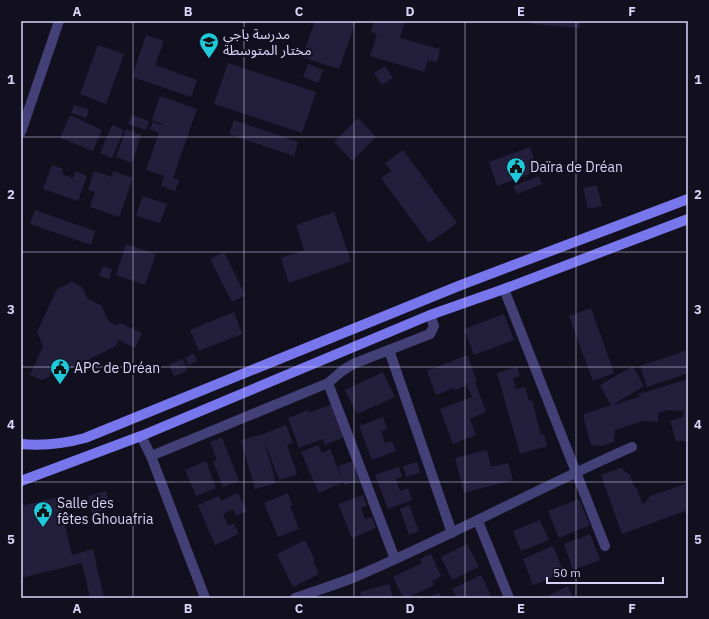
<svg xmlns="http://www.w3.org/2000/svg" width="709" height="619" font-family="'IBM Plex Sans','Noto Sans Arabic',sans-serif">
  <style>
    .building { fill: #241e3d }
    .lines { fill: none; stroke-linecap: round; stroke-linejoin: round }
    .minor { stroke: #424077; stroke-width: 10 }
    .secondary { stroke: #7876ec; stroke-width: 10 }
    .grid { fill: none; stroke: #d7d3f9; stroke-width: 1; stroke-opacity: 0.55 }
    .labels { text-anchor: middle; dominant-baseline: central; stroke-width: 4; stroke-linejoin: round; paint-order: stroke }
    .poi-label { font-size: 14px; fill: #d7d3f9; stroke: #120f1e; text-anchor: start }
    .neatline { fill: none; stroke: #d7d3f9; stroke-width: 1.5 }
    .grid-label { font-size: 13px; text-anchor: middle; font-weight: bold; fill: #d7d3f9 }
  </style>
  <rect width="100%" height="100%" fill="#120f1e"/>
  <g class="building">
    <path d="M315,21h41l-17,48 -37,-12z"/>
    <path d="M374,21h31l-5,17 40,11 -3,13 -9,-2 -4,12 -54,-16 7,-22 -6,-2z"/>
    <path d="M532,21h48v7l-48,-4z"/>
    <path d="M146,35l18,6 -9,24 42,15 -6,17 -59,-20z"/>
    <path d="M98,45l26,9 -18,50 -26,-10z"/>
    <path d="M228,63l88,29 -14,41 -88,-29z"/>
    <path d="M308,64l15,6 -5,13 -15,-6z"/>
    <path d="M385,66l8,12 -11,7 -8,-12z"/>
    <path d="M160,96l37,13 -24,69 6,2 -4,11 -14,-5 3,-10 -18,-6 13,-37 -9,-4 3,-7 8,3 1,-1 -10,-4z"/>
    <path d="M74,105l15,5 -3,8 -15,-5z"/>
    <path d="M70,115l32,15 -9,21 -33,-13z"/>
    <path d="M132,115l17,6 -3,9 -18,-6z"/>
    <path d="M358,118l18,19 -24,24 -18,-19z"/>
    <path d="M234,120l64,22 -4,14 -65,-22z"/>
    <path d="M112,125l12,5 -12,28 -12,-5z"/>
    <path d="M126,129l15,6 -9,28 -16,-6z"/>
    <path d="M530,147l8,24 -41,15 -8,-24z"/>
    <path d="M403,150l54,73 -28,20 -48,-65 10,-7 -6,-8z"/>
    <path d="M52,165l11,4 -1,5 11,4 2,-7 12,5 -9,25 -35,-12z"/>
    <path d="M94,171l18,6 1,-6 20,7 -14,39 -29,-10 5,-15 -7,-2z"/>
    <path d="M539,176l3,8 -25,10 -4,-8z"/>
    <path d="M597,185l5,21 -14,3 -5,-21z"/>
    <path d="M143,196l24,8 -7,19 -24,-7z"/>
    <path d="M35,210l60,21 -4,14 -61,-21z"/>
    <path d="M334,212l17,49 -62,22 -8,-25 23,-8 -8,-25z"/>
    <path d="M126,244l30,10 -11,31 -29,-10z"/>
    <path d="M224,252l21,43 -13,7 -22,-43z"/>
    <path d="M103,266l9,3 -3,10 -10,-3z"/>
    <path d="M71,282l11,5 6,12 13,6 8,17 6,3 5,-2 22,10 -7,15 -16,-8 -3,6 -54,27 -9,-5 -4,9 -7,3 -12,-5 13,-29 -6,-14 20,-43z"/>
    <path d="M591,308l23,65 -21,8 -24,-65z"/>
    <path d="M234,312l8,22 -43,17 -9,-21z"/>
    <path d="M504,314l10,26 -40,15 -10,-26z"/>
    <path d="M688,350v23l-41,14 -7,-21z"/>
    <path d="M194,353l3,8 -9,4 -3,-7z"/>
    <path d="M467,355l10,26 -22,9 -1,-2 -18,7 -9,-24z"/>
    <path d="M183,359l4,12 -13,5 -5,-12z"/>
    <path d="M633,366l11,20 -31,19 29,-9 -6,-1 52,-16v62h-12l-6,-20 13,-4 1,-6 -16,-1 -10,3v9l-15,-1 -28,9 -1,12 -12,4 -11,-1 -7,-25v-6l27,-9 -11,-20z"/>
    <path d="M517,367l3,9 -7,2 3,11 9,-2 4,14 3,-1 9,35 3,-1 3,12 -27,8 -23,-81z"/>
    <path d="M383,372l12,25 -38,17 -12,-24z"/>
    <path d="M475,382l11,30 -16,7 6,16 -23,9 -13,-35 32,-12 -5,-11z"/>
    <path d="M332,404l12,33 -19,8 -2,-6 -24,9 -11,-30 20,-8 1,3z"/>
    <path d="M383,417l4,12 -6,2 4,12 7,-2 4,10 -24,9 -13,-34z"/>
    <path d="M286,425l7,18 -6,2 10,29 -18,6 -15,-40 12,43 -21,6 -14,-49 22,-6z"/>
    <path d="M222,438l17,43 -16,6 -10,-26 4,-1 -7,-18z"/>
    <path d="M318,445l4,8 8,-4 13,33 -24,11 -18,-41z"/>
    <path d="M487,450l4,17 17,-4 5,17 -49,13 -9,-35z"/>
    <path d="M206,461l10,27 -20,8 -11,-26z"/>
    <path d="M353,461l6,20 -15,4 -6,-19z"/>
    <path d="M417,462l3,11 -14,4 -3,-11z"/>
    <path d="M399,467l3,10 -6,2 4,12 8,-3 4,12 -24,9 -13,-34z"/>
    <path d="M621,468l9,7 4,11 3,3 6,16 7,-9 38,-13v27l-66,24 -21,-59z"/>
    <path d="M106,491l4,17 -18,5 -4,-17z"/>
    <path d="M238,493l9,18 -11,5 -3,-7 -10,5 5,12 6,-3 5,11 -24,11 -17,-40 21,-9 2,5z"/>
    <path d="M288,493l4,12 -2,1 9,23 -21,8 -14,-34z"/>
    <path d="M363,495l4,10 -6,3 4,11 7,-2 4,11 -24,10 -14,-34z"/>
    <path d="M58,497l14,58 21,-6 11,49h-14l-8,-35 -61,15v-72z"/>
    <path d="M579,499l11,26 -31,13 -11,-27z"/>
    <path d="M409,505l10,26 -10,4 -9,-26z"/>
    <path d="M540,520l9,20 -28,11 -8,-20z"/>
    <path d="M590,534l10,26 -27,10 -9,-26z"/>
    <path d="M305,540l10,20 -2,1 6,13 -26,13 -16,-33z"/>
    <path d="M467,544l12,23 -27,13 -11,-23z"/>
    <path d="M553,546l11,27 -31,12 -10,-26z"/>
    <path d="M431,554l10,22 -9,5 2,4 -27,13h-4l-10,-21 29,-14 -2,-4z"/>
    <path d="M481,575l11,23h-35l-5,-9z"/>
    <path d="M389,584l4,14h-31l-2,-6z"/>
    <path d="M568,586l5,12h-29z"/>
    <path d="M439,593l2,5h-14z"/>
  </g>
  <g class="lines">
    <g class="minor">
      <path d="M21,132l38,-111"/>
      <path d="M504,289l101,257"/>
      <path d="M389,350l63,183"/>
      <path d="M328,383l67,176"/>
      <path d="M141,436l10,20 54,142"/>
      <path d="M151,456l177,-73 14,-12 11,-7 77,-30 4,-8 -4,-11"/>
      <path d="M478,521l31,77"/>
      <path d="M295,598c20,-7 40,-13 60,-21 94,-40 183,-89 277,-130"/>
    </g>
    <g class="secondary">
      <path d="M21,444c22,2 42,0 64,-6l376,-153 227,-86"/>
      <path d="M21,481l120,-45 289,-121 74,-26 184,-70"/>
    </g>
  </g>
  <path class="grid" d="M133,21v577M244,21v577M354,21v577M465,21v577M576,21v577M21,137h667M21,252h667M21,367h667M21,482h667"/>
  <defs>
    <g id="school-pin" transform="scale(1)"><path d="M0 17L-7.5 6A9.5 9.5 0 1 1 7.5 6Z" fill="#1ecada" stroke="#120f1e"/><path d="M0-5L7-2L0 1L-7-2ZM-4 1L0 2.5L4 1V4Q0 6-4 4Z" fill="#111"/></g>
    <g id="civic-pin" transform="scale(1)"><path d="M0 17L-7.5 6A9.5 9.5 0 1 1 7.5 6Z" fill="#1ecada" stroke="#120f1e"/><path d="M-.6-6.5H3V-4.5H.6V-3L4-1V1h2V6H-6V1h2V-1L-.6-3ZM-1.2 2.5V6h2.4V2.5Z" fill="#111"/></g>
  </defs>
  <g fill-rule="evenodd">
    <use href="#school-pin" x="209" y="42"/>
    <use href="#civic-pin" x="516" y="167"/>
    <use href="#civic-pin" x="60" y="368"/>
    <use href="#civic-pin" x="43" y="511"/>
  </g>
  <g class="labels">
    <g class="poi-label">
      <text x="223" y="34">مدرسة باجي<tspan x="223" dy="16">مختار المتوسطة</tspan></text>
      <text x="530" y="167">Daïra de Dréan</text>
      <text x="74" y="368">APC de Dréan</text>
      <text x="57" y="503">Salle des<tspan x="57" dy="16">fêtes Ghouafria</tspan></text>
    </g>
  </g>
  <rect width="709" height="619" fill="none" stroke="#120f1e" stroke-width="44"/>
  <path d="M547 577v6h116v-6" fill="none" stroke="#d7d3f9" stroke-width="2"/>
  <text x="553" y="577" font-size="12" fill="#d7d3f9" stroke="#120f1e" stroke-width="3" paint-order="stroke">50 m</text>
  <rect x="22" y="22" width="665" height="575" class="neatline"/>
  <g class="grid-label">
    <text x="77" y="16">A</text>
    <text x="188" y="16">B</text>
    <text x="299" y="16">C</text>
    <text x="410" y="16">D</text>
    <text x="521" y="16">E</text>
    <text x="632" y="16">F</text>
    <text x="11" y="84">1</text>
    <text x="698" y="84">1</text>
    <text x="11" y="199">2</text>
    <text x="698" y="199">2</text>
    <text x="11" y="314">3</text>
    <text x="698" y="314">3</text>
    <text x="11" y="429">4</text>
    <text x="698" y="429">4</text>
    <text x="11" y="544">5</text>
    <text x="698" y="544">5</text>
    <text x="77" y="613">A</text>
    <text x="188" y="613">B</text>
    <text x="299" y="613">C</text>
    <text x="410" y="613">D</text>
    <text x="521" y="613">E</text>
    <text x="632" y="613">F</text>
  </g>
</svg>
